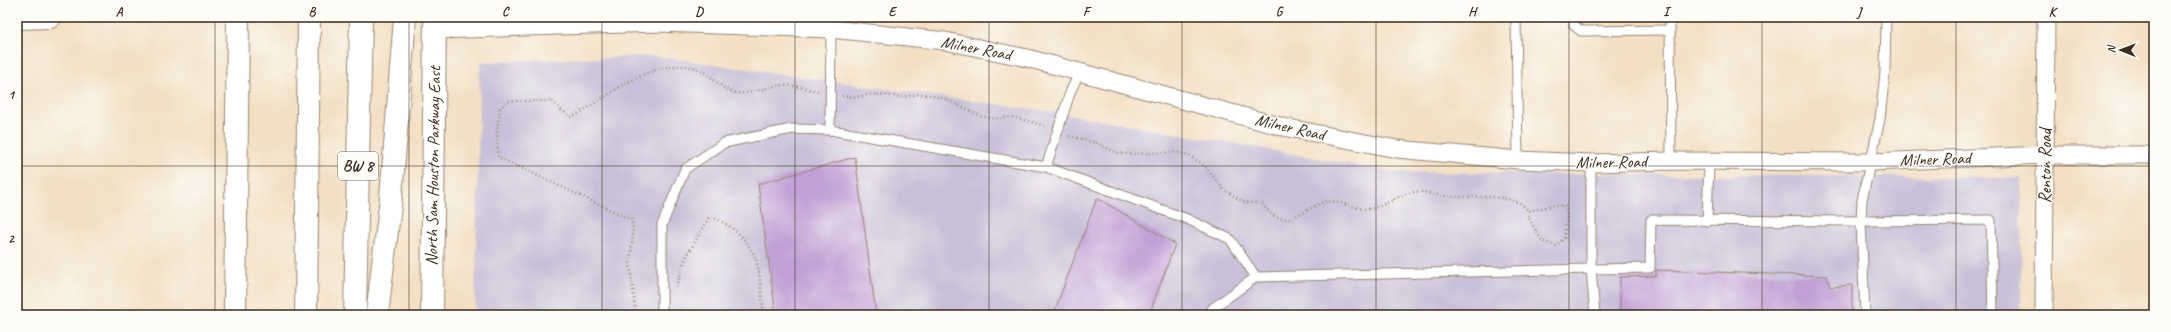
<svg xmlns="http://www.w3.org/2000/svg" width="2171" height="332" font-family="Caveat,sans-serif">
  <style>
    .industrial { fill: #c8c0d8 }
    .building { fill: #c1a0d6 }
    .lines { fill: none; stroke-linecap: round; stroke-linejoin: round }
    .lane-casing { stroke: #978571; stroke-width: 11 }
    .street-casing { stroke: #978571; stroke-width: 19 }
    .secondary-casing { stroke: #978571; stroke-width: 24 }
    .highway-casing { stroke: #978571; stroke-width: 24 }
    .path { stroke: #978571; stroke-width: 2.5; stroke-dasharray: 1 3; stroke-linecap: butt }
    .lane { stroke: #fff; stroke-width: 9 }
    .street { stroke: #fff; stroke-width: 17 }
    .secondary { stroke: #fff; stroke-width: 22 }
    .highway { stroke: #fff; stroke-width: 22 }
    .grid { fill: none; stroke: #3b2a1e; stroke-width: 1; stroke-opacity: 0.55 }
    .labels { text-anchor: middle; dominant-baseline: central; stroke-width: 3; stroke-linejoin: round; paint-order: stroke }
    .shield { fill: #fdfcf7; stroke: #75695f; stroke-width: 1 }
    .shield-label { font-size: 16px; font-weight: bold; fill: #3b2a1e }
    .street-label { font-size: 17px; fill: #3b2a1e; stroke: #fdfcf7 }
    .neatline { fill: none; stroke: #3b2a1e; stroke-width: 1.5 }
    .grid-label { font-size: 13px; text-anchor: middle; font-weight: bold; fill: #3b2a1e }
  </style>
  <rect width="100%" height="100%" fill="#fdfcf7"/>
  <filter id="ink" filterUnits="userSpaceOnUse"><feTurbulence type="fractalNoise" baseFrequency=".025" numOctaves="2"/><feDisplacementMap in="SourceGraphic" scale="8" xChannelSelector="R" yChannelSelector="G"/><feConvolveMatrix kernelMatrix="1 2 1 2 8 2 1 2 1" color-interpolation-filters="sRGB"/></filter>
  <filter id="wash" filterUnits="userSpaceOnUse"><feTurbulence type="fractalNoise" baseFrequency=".012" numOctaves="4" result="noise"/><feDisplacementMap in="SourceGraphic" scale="16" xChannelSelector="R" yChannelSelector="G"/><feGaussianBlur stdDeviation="0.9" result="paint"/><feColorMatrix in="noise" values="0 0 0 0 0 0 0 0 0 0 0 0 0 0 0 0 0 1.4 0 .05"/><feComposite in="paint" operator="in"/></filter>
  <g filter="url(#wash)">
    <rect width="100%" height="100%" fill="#f3e0c4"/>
    <path class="industrial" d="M653,56l414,58 327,58 628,6 -1,137h-1546l5,-253z"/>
    <g id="blocks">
      <g class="building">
        <path d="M855,157l21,158h-100l-18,-131z"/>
        <path d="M1097,198l78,46 -26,71h-96z"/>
        <path d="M1656,270l171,6 3,11 22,-2v30h-232v-38l36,-1z"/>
      </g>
    </g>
  </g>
  <g filter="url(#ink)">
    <use href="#blocks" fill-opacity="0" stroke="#978571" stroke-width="1"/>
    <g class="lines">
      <g class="lane-casing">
        <g id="lane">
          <path d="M1516,17l2,143"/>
          <path d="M1573,17l1,8 7,6 89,-1"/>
          <path d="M1670,17l1,144"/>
          <path d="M1886,17l-1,55 -5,47 -18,81 -1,21 130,-1 2,95"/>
          <path d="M830,130l216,37 141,52 43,20 26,38"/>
          <path d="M1591,163v106l59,-1 1,-48 210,1 4,94"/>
          <path d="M1046,167l25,-77 9,-18"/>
          <path d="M1707,221l2,-58"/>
          <path d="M662,315v-90l23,-56 39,-26 68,-14 38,1 1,-101"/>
          <path d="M1209,315l4,-7 43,-31 335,-8 4,46"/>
        </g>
      </g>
      <g class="street-casing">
        <g id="street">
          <path d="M435,30l223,-7 173,6 114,12 82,17 256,69 114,22 121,11 73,3 80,-2 199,1 175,-7h109"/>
          <path d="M2044,315l2,-298"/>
        </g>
      </g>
      <g class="secondary-casing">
        <g id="secondary">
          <path d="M17,18l33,-1"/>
          <path d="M235,315l3,-298"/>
          <path d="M432,315l3,-298"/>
        </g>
      </g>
      <g class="highway-casing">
        <g id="highway">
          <path d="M306,315l3,-298"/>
          <path d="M355,315l6,-298"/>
          <path d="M377,315l14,-118 14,-180"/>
        </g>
      </g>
      <g class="path">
        <path d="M842,96l15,1 15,-3 30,3 17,-3 11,1 15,4 36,17 14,3 17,-2 34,9"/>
        <path d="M1069,136l28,7 20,10 14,1 45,-2 13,3 18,13 16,21 22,14h16c4,4 8,10 13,13 17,10 35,-10 51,-14 12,-3 28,7 42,7 18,-1 30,-15 48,-17 10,-1 20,3 30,4 23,3 50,-3 72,6 4,1 9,6 12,9l-1,6 14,24 14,5 8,-8 3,-22 -2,-10 -11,-1 -25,6"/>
        <path d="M676,287l9,-28 24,-42c19,4 39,22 46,40 5,11 7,44 9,58"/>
        <path d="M636,315l-6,-50 3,-33 -1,-12 -134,-63 -1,-26 3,-23 8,-7h44l9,9 11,7c37,-20 80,-61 124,-49 15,5 25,23 41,25 11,2 27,-5 39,-7 14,-2 28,2 42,5"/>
      </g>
      <use href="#lane" class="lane"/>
      <use href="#street" class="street"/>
      <use href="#secondary" class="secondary"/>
      <use href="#highway" class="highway"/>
    </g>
  </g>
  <path class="grid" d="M215,17v298M409,17v298M602,17v298M795,17v298M989,17v298M1182,17v298M1376,17v298M1569,17v298M1762,17v298M1956,17v298M17,166h2137"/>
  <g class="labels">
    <rect class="shield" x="338" y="152" width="40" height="28" rx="3"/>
    <g class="shield-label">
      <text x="358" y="166">BW 8</text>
    </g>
    <g class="street-label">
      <text transform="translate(976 48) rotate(11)">Milner Road</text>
      <text transform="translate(1290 127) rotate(13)">Milner Road</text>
      <text transform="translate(1935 159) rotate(-2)">Milner Road</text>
      <text transform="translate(1611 162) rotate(-1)">Milner Road</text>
      <text transform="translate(433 166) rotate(-89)">North Sam Houston Parkway East</text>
      <text transform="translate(2045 166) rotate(-90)">Renton Road</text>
    </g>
  </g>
  <rect width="2171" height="332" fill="none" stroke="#fdfcf7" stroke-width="44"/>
  <g transform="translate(2121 50) rotate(271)" stroke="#fdfcf7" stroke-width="3" paint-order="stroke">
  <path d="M0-3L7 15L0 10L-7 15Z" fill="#3b2a1e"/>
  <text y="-6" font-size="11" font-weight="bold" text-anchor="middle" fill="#3b2a1e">N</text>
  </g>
  <rect x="22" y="22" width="2127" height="288" class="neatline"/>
  <g class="grid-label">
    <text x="119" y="16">A</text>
    <text x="312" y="16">B</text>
    <text x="505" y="16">C</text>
    <text x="699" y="16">D</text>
    <text x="892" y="16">E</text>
    <text x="1086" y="16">F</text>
    <text x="1279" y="16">G</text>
    <text x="1472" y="16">H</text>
    <text x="1666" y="16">I</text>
    <text x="1859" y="16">J</text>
    <text x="2052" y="16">K</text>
    <text x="11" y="99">1</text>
    <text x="11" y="243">2</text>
  </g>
</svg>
